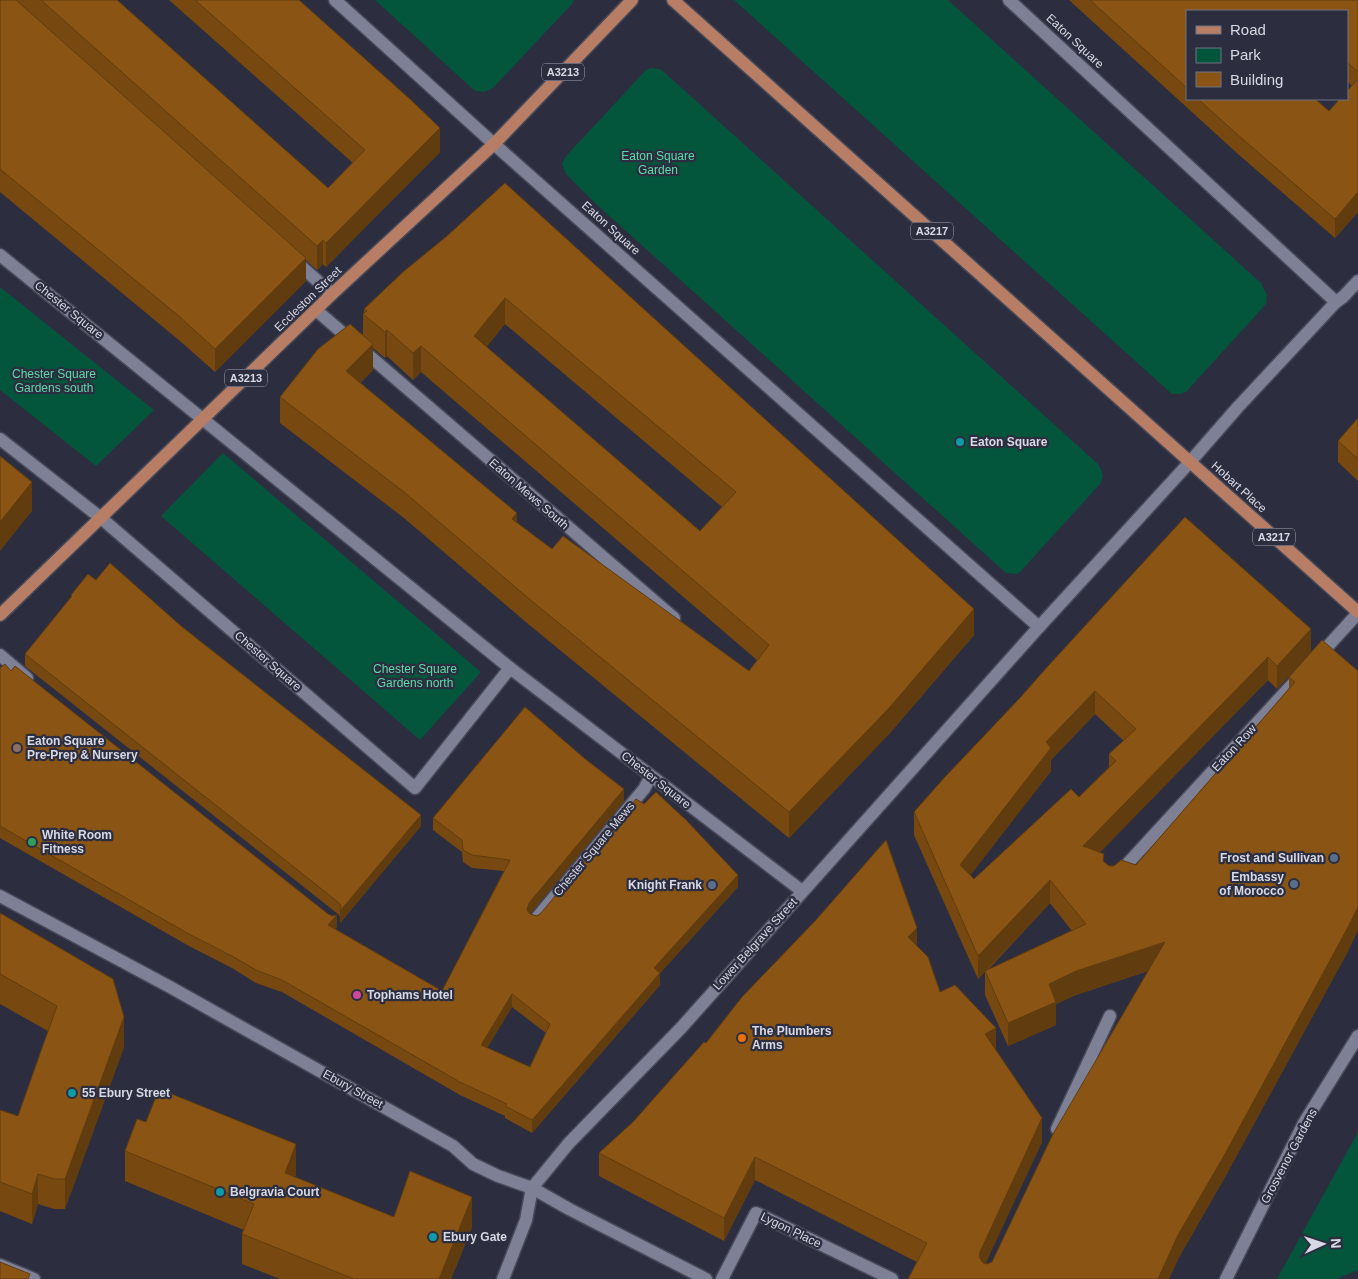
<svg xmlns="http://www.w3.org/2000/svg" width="1358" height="1279" font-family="Arial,sans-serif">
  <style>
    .green { fill: #03553c }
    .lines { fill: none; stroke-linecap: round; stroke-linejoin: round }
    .street-casing { stroke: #474958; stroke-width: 15 }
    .secondary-casing { stroke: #474958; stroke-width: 15 }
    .primary-casing { stroke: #474958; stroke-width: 15 }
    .street { stroke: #7e8096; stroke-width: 12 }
    .secondary { stroke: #7e8096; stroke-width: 12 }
    .primary { stroke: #b87e65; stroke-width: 12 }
    .wall { fill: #774911; fill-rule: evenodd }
    .shaded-wall { fill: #613c0e }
    .building { fill: #8a5514; stroke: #613c0e; fill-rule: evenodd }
    .culture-dot { fill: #0f9aa8; stroke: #2c2e40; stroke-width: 2 }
    .education-dot { fill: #8d6e63; stroke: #2c2e40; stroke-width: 2 }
    .leisure-dot { fill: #2e9e5b; stroke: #2c2e40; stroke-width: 2 }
    .service-dot { fill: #5c6f8a; stroke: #2c2e40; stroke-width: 2 }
    .hotel-dot { fill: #d1479c; stroke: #2c2e40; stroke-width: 2 }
    .food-dot { fill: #e8710a; stroke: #2c2e40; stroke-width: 2 }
    .labels { text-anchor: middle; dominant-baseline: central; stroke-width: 4.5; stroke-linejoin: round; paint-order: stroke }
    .shield { fill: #2c2e40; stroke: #a4a6b3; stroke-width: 1 }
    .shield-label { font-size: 11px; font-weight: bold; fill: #d7d9e4 }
    .street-label { font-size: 12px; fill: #d7d9e4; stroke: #2c2e40 }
    .park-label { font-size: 12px; fill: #5edaa9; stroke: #2c2e40 }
    .poi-label { font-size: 12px; font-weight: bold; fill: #d7d9e4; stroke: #2c2e40; text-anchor: start }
  </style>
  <rect width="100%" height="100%" fill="#2c2e40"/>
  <g class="green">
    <path d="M375,0h199l-2,4 -79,84 -9,4 -9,-1z"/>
    <path d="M734,0h214l313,283 6,12 -1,9 -80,88 -6,2h-8z"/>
    <path d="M651,68l9,1 4,3 434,392c4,8 7,12 2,20l-80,88 -3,2 -11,-1 -411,-370 -29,-29 -4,-10 4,-8 80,-86z"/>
    <path d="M0,287l154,123 -58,56 -96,-76z"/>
    <path d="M223,453l258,219 -61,68 -259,-224z"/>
    <path d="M1358,1132v138l-22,9h-59z"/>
  </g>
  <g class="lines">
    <g class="street-casing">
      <g id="street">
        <path d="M335,0l159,144 545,483"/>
        <path d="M1009,0l327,302"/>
        <path d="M0,255l510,413 -95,120 -314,-270 -101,-79"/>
        <path d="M293,259l39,35"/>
        <path d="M316,310l358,308"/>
        <path d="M0,655l27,23"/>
        <path d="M1318,657l40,-44"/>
        <path d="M510,668l292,223"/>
        <path d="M1118,874l183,-199"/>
        <path d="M0,896l170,91 283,159 20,18 25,12 34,12 37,21 137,70"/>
        <path d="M535,920l109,-131 7,-13"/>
        <path d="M1057,1129l53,-113"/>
        <path d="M0,1265l34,14"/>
        <path d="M503,1279l23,-59 6,-32 37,-45 112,-115 358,-401 151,-165 48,-55 98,-105 7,-5 15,-16"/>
        <path d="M722,1279l34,-66 136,66"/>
      </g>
    </g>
    <g class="secondary-casing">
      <path id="secondary" d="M1226,1279l78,-156 54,-87"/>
    </g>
    <g class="primary-casing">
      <g id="primary">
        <path d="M673,0l685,612"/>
        <path d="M0,615l332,-321 162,-150 138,-144"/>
      </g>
    </g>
    <use href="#street" class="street"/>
    <use href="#secondary" class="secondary"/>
    <use href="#primary" class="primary"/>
  </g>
  <g class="wall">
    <path d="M0,0h117l211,188 25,-25 -184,-163h130l141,152 -114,115 -3,-3 -6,6 -11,-10v21l-91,91 -35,-31 -180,-149z"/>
    <path d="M1069,0h289v212l-23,26 -97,-84zM1187,11h160v70l5,5 -23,25 -14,-12h-128z"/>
    <path d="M447,236l527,399 -84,98 -101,105 -262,-215 -123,-105 -124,-95v-26l83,-62v-21l1,-2v-3zM505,324l217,183 -22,24 -214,-184zM373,348l12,10 2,-2 26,24 8,-8 336,288 -8,11 -197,-122 -35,-26 -157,-140 13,-13z"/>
    <path d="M1358,418v63l-20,-19v-21z"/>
    <path d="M96,580l85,46 240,200 -81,97v-6l-2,-3 -313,-248v-12l46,-56v-3z"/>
    <path d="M1311,652l-34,37 -9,-9 -169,172 5,10 5,4 27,-1 153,-177v-11l69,-6v259l-11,23 -122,224 -47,82 -9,20 -252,-17 -162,-82 -31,61 -125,-65v-23l34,-31 73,-79 211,-96 23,45 56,59 46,91 -57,121 2,1 5,-2 156,-291 -72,24 -20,9v21l-48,21 -23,-51v-23l-7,7 -64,-144v-23l105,-113 30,-34zM1095,714l29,27 -15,13v13l-30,30 -105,82 -4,-4 81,-104v-11zM1050,903l22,28 -85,40z"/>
    <path d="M0,668l11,3 326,256 -2,2 107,62 62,-120 -32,-3 -9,-6 -1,-10 -29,-22v-12l191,-17 -94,113 7,2 4,-3 103,-109 94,83 -78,86v12l-128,148 -27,-15v-2l-45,-21 -178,-103 -26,-9 -24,-15 -43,-22 -189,-108zM512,1007l34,26 -16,34 -43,-19z"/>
    <path d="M0,913l124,134 -59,162h-11l-16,-5 -6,20 -32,-13v-101l18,6 30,-85 -48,-27z"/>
    <path d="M146,1122l150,52 -1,3 99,40 78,10 -21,52h-171l-38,-15v-30l2,-4 -119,-49v-30z"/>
  </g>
  <g class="shaded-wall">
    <path d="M440,128v24l-114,115v-24z"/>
    <path d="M1358,192v20l-23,26v-19z"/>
    <path d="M323,240v24l-6,6v-24z"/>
    <path d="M306,258v23l-91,91v-23z"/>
    <path d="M505,298v26l-31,39v-27z"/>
    <path d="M387,330v26l-2,2v-26z"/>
    <path d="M373,344v26l-27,27v-26z"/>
    <path d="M421,346v26l-8,8v-27z"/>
    <path d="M32,482v29l-32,40v-29z"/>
    <path d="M517,513v27l-5,-21z"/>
    <path d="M974,609v26l-84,98 -101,105v-26z"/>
    <path d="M1311,629v23l-34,37v-23z"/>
    <path d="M1268,657v23l-185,190v-24z"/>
    <path d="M1095,691v23l-44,46v11l-91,118v-24l86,-123z"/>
    <path d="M624,789v12l-95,114 -2,-5 2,-7z"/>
    <path d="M421,815v11l-81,97v-12z"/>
    <path d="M738,875v12l-84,93v-12z"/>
    <path d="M1050,880v23l-72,76v-23z"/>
    <path d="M1358,907v23l-11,23 -122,224 -47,82 -9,20h-11l20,-44z"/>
    <path d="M337,915v12l-9,11v-13z"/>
    <path d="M917,928v24l-9,-15z"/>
    <path d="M1165,942v23l-89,30 -20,9v21l-48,21v-23l41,-39 27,-13z"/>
    <path d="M660,973v12l-128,148v-13z"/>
    <path d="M512,994v13l-31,51v-13z"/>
    <path d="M124,1017v30l-59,162v-30z"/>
    <path d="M996,1028v24l-11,-18z"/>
    <path d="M1042,1118v24l-62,134v-24z"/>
    <path d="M296,1144v30l-11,29v-30z"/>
    <path d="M755,1157v23l-31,61v-23z"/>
    <path d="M38,1174v30l-6,20v-30z"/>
    <path d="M472,1197v30l-21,52h-12z"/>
  </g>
  <g class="building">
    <path d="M0,0h16l290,258 -91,91 -35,-32 -180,-148z"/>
    <path d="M41,0h76l211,188 37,-38 -170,-150h104l112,100 29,28 -114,115 -3,-3 -6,6z"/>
    <path d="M1090,0h268v72l-11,-10v-51h-160v77z"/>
    <path d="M1358,79v113l-23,27 -97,-84 -40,-36h117l14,12 11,-12h7v-8z"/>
    <path d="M505,183l469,426 -84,98 -101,105 -262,-215 -123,-105 -124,-95 38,-48 32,-25 23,20 -27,27 171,142 -5,6 40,30 11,-13 186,135 20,-26 -348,-299 -8,7 -26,-23 -2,2 -22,-18 4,-3 -3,-2 39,-37 44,-36zM505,298l231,194 -36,39 -226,-195z"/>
    <path d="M1358,418v41l-20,-18z"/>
    <path d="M0,456l32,26 -32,40z"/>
    <path d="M1185,517l126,112 -34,37 -9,-9 -185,189 21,8 -1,7 6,5h5l7,-6 15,5 159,-183 -6,-5 33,-37 36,31v236l-11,22 -122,225 -47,81 -20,44h-250l19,-36 -172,-86 -31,61 -125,-65 34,-31 71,-80 2,1 36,-46 74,-77 70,-80 31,88 -9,9 20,20 12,35 15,-7 41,43 -11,6 57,84 -62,134 -1,5 4,6 4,1 5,-2 61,-128 112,-192 -89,29 -27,13 7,18 -48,21 -23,-52 101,-47 -36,-44 -72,76 -64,-144 30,-34 75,-79 30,-34zM1095,691l41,38 -27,25 7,7 -37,36 -8,-8 -97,90 -14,-14 91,-117 -5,-6z"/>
    <path d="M110,563l71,63 240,189 -81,96 1,-5 -3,-4 -313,-248 47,-58 -1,-1 17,-21 8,6z"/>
    <path d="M5,664l6,7 4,-5 313,248 4,2 5,-1 -9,10 114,66 68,-131 -38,-5 -9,-5 -1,-10 -29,-22 92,-111 59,51 40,31 -95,114 -2,7 3,4 7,2 4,-3 95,-114 8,5 12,-12 30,28 52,55 -84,93 6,5 -128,147 -27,-14 2,-2 -47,-22 -178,-102 -26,-10 -24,-14 -43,-22 -189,-108v-158zM512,994l38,30 -20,43 -49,-22z"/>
    <path d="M0,913l113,66 11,38 -59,162h-11l-16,-5 -6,20 -32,-12v-72l18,6 39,-110 -57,-32z"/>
    <path d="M159,1089l137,55 -11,29 109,44 16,-46 62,26 -33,82h-85l-112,-45 12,-30 -129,-53 12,-32 9,3z"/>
    <path d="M0,1262l30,12 -2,5h-28z"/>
  </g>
  <g class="culture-dot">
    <circle cx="960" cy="442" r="5"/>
    <circle cx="72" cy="1093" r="5"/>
    <circle cx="220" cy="1192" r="5"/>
    <circle cx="433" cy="1237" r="5"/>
  </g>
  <circle class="education-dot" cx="17" cy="748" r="5"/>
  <circle class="leisure-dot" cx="32" cy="842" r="5"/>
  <g class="service-dot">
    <circle cx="1334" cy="858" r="5"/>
    <circle cx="1294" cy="884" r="5"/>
    <circle cx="712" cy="885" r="5"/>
  </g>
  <circle class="hotel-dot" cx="357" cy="995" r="5"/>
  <circle class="food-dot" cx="742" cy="1038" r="5"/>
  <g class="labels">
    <g class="shield">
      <rect x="542" y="63.5" width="42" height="17" rx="4"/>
      <rect x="911" y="222.5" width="42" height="17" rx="4"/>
      <rect x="225" y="369.5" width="42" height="17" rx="4"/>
      <rect x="1253" y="528.5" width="42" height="17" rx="4"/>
    </g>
    <g class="shield-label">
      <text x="563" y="72">A3213</text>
      <text x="932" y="231">A3217</text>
      <text x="246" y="378">A3213</text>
      <text x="1274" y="537">A3217</text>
    </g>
    <g class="street-label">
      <text transform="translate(1075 41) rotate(43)">Eaton Square</text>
      <text transform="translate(611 228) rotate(42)">Eaton Square</text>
      <text transform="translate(308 299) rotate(-44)">Eccleston Street</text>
      <text transform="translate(69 310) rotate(39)">Chester Square</text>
      <text transform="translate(1239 487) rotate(42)">Hobart Place</text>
      <text transform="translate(529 494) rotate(41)">Eaton Mews South</text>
      <text transform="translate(268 661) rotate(41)">Chester Square</text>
      <text transform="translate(1234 748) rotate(-47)">Eaton Row</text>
      <text transform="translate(656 780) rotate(38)">Chester Square</text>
      <text transform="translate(594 849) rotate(-50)">Chester Square Mews</text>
      <text transform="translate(755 944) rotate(-48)">Lower Belgrave Street</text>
      <text transform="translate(353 1089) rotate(29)">Ebury Street</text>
      <text transform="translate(1289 1156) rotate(-62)">Grosvenor Gardens</text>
      <text transform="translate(791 1230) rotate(26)">Lygon Place</text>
    </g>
    <g class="park-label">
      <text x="658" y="156">Eaton Square<tspan x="658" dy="14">Garden</tspan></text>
      <text x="54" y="374">Chester Square<tspan x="54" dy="14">Gardens south</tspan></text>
      <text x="415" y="669">Chester Square<tspan x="415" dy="14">Gardens north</tspan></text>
    </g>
    <g class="poi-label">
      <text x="970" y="442">Eaton Square</text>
      <text x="27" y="741">Eaton Square<tspan x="27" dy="14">Pre-Prep &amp; Nursery</tspan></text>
      <text x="42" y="835">White Room<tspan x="42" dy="14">Fitness</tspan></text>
      <text x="1324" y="858" text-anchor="end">Frost and Sullivan</text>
      <text x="1284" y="877" text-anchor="end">Embassy<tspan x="1284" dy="14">of Morocco</tspan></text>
      <text x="702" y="885" text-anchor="end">Knight Frank</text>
      <text x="367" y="995">Tophams Hotel</text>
      <text x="752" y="1031">The Plumbers<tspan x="752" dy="14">Arms</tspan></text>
      <text x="82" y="1093">55 Ebury Street</text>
      <text x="230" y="1192">Belgravia Court</text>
      <text x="443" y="1237">Ebury Gate</text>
    </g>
  </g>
  <rect x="1186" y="10" width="162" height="90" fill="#2c2e40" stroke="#707282"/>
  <rect x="1196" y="26" width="25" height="8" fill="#b87e65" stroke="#707282"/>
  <text x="1230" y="35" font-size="15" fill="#d7d9e4">Road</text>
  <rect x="1196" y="48" width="25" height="15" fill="#03553c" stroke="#707282"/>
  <text x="1230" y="60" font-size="15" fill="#d7d9e4">Park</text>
  <rect x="1196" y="72" width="25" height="15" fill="#8a5514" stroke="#707282"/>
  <text x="1230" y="85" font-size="15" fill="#d7d9e4">Building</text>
  <g transform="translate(1323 1244) rotate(87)" stroke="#2c2e40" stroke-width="4" paint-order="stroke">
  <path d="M0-4L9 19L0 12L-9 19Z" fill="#d7d9e4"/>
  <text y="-8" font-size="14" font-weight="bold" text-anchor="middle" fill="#d7d9e4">N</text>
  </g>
</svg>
